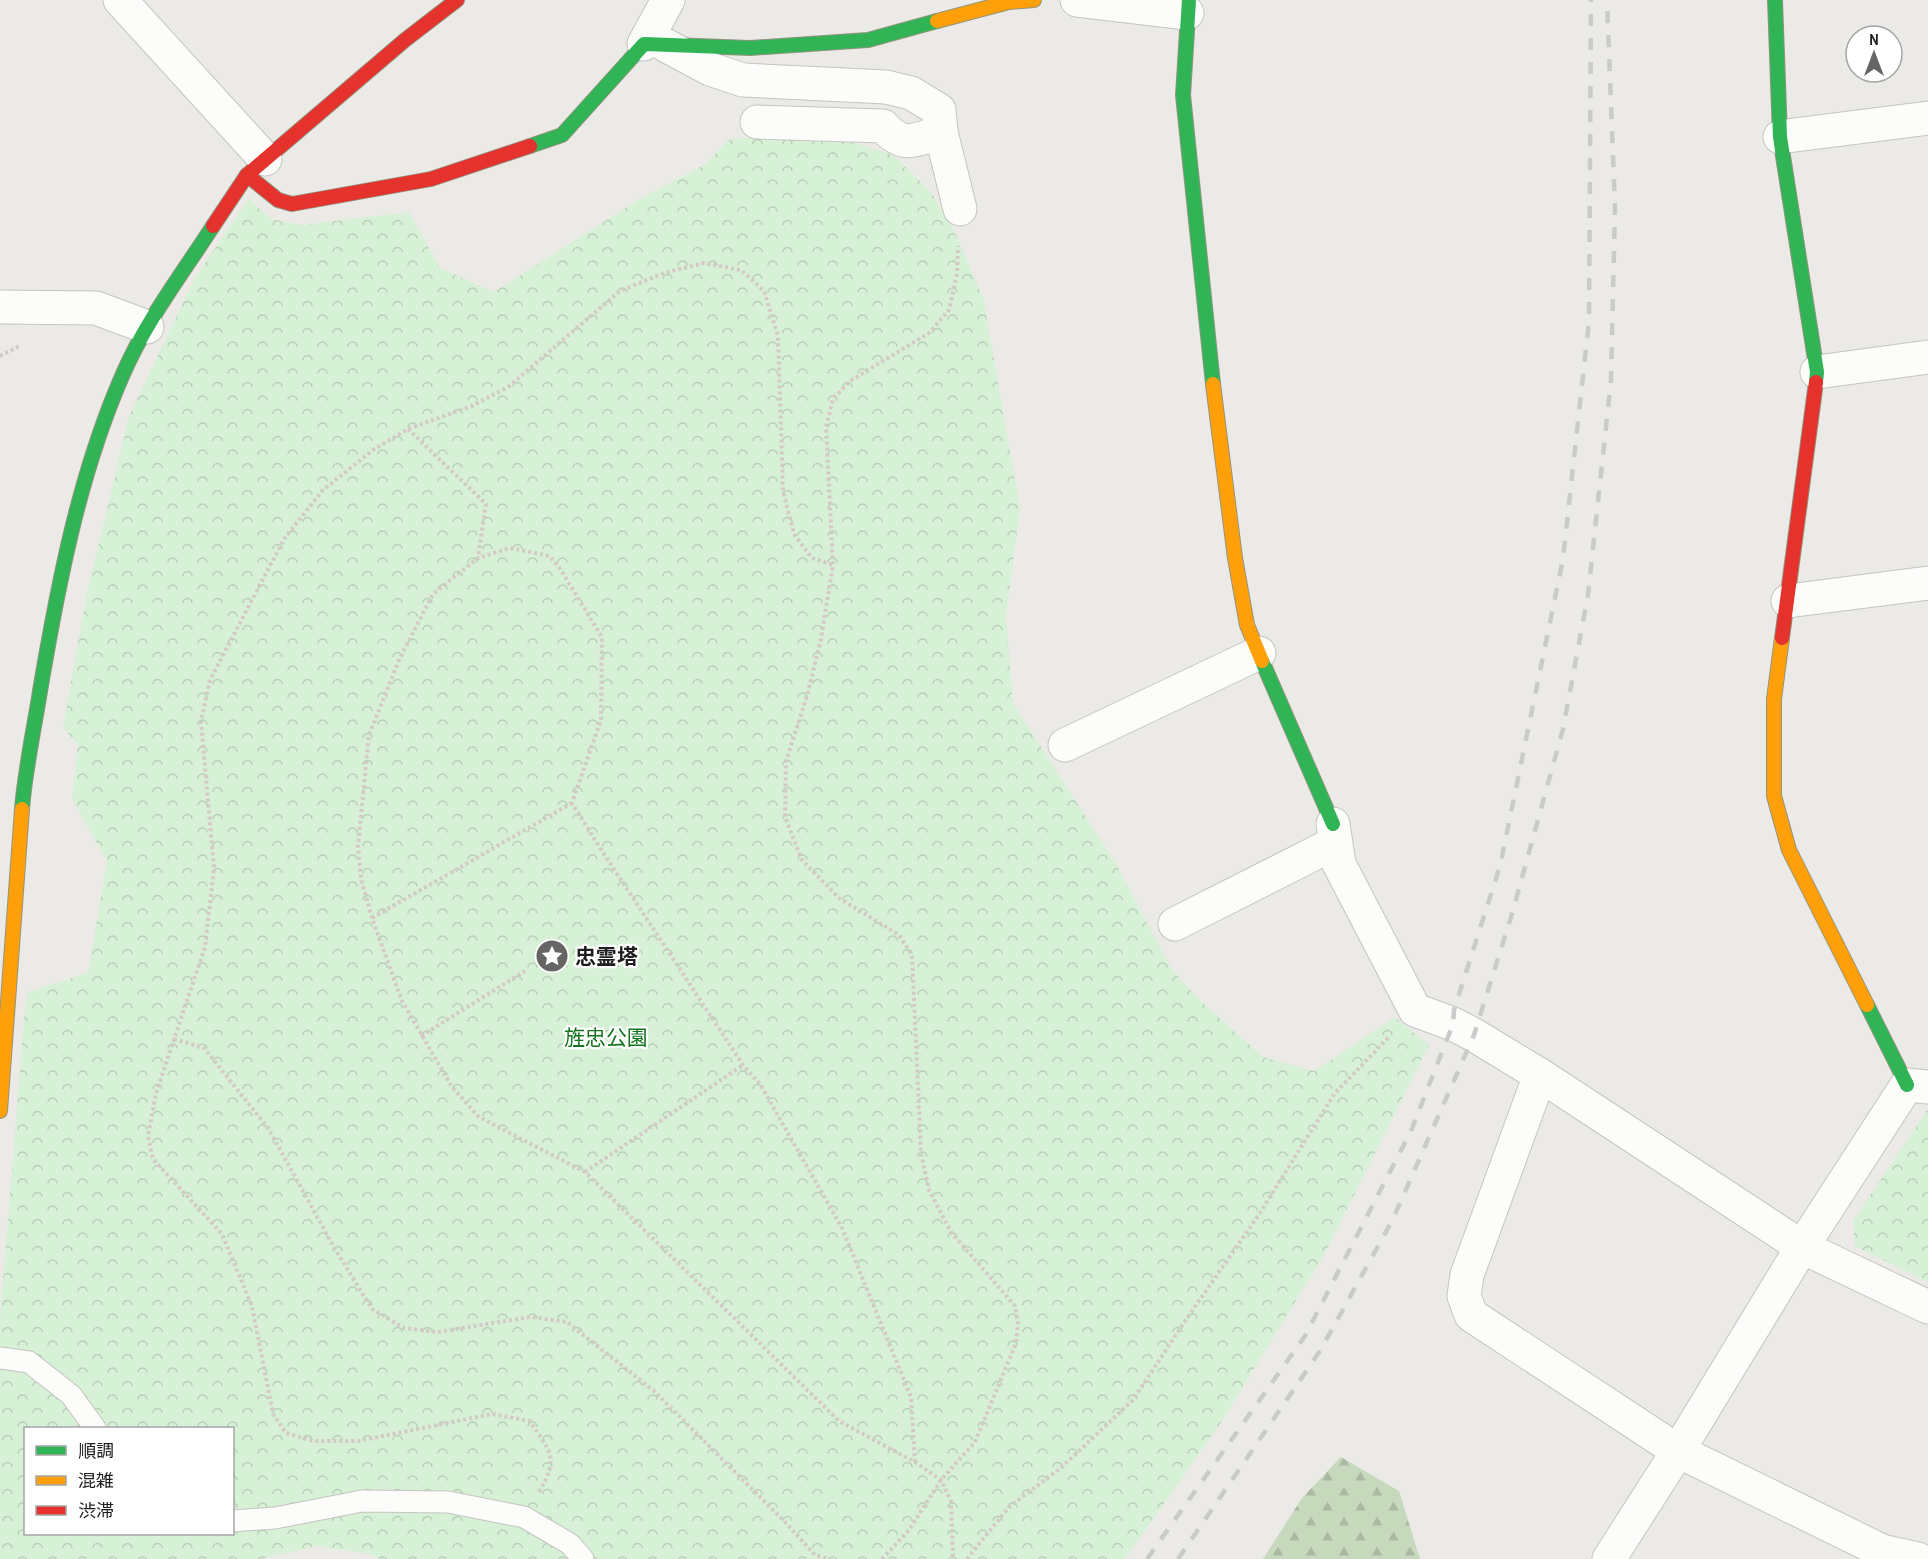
<svg xmlns="http://www.w3.org/2000/svg" width="1928" height="1559" font-family="'Archivo Narrow','Noto Sans JP',sans-serif">
  <style>
    .forest { fill: url(#forest-firs) }
    .park { fill: url(#park-crowns); fill-rule: evenodd }
    .lines { fill: none; stroke-linecap: round; stroke-linejoin: round }
    .lane-casing { stroke: #c5c4c2; stroke-width: 23 }
    .street-casing { stroke: #c5c4c2; stroke-width: 35 }
    .fast-casing { stroke: #929480; stroke-width: 16 }
    .slow-casing { stroke: #929480; stroke-width: 16 }
    .jam-casing { stroke: #929480; stroke-width: 16 }
    .path { stroke: #d5c9c7; stroke-width: 4; stroke-dasharray: 3 3; stroke-linecap: butt }
    .lane { stroke: #fcfcfb; stroke-width: 21 }
    .street { stroke: #fcfcfb; stroke-width: 33 }
    .fast { stroke: #30b455; stroke-width: 14 }
    .slow { stroke: #ff9f0a; stroke-width: 14 }
    .jam { stroke: #e5322d; stroke-width: 14 }
    .rail { stroke: #cacac9; stroke-width: 4.5; stroke-dasharray: 12 12; stroke-linecap: butt }
    .labels { text-anchor: middle; dominant-baseline: central; stroke-width: 4.5; stroke-linejoin: round; paint-order: stroke }
    .poi-label { font-size: 21px; font-weight: bold; fill: #1e1e1e; stroke: #fff; text-anchor: start }
    .park-label { font-size: 21px; fill: #13751d; stroke: #fff }
  </style>
  <defs>
    <pattern id="forest-firs" width="22" height="20" patternUnits="userSpaceOnUse" patternTransform="scale(1.5)"><rect width="22" height="20" fill="#c7d9bd"/><path d="M5 1l3.5 6h-7zM16 11l3.5 6h-7z" fill="#aabaa2"/></pattern>
    <pattern id="park-crowns" width="20" height="18" patternUnits="userSpaceOnUse" patternTransform="scale(1.5)"><rect width="20" height="18" fill="#d6f1d6"/><path d="M2 6a3 3 0 1 1 6 0M12 15a3 3 0 1 1 6 0" fill="none" stroke="#b7ceb7"/></pattern>
  </defs>
  <rect width="100%" height="100%" fill="#eceae6"/>
  <path class="forest" d="M1341,1457l58,34 21,68h-157l39,-61z"/>
  <g class="park">
    <path d="M773,134l66,4 54,17 38,37 23,39 29,66 37,211 -14,108 7,87 103,161 56,106 31,33 60,54 51,14 81,-54 34,28 -104,208 -103,168 -97,138h-746l-9,-5 -53,-8 -57,13h-260v-240l25,-313 3,-14 60,-19 19,-112 -35,-62 6,-55 -15,-16 23,-130 43,-182 67,-140 53,-77 22,20 31,6 107,-13 31,56 54,24 144,-92 68,-36 22,-24zM26,1428h206v106h-206z"/>
    <path d="M1928,1109v173l-73,-36 -2,-25z"/>
  </g>
  <g class="lines">
    <g class="lane-casing">
      <g id="lane">
        <path d="M0,1358l29,4 42,33 24,33"/>
        <path d="M232,1521l43,-3 87,-17 86,1 76,15 46,27 13,15"/>
      </g>
    </g>
    <g class="street-casing">
      <g id="street">
        <path d="M120,0l145,159"/>
        <path d="M1077,0l110,13"/>
        <path d="M644,44l24,-44"/>
        <path d="M665,45l45,24 33,11 143,7 25,6 28,17 2,22c-27,8 -37,17 -58,-6l-126,-4"/>
        <path d="M941,132l19,77"/>
        <path d="M1780,137l148,-19"/>
        <path d="M0,307l96,1 51,19"/>
        <path d="M1817,372l111,-15"/>
        <path d="M1788,601l140,-18"/>
        <path d="M1065,745l194,-92"/>
        <path d="M1333,824l6,40 76,146 38,14 21,11 66,40 262,172 126,60"/>
        <path d="M1175,924l160,-81"/>
        <path d="M1540,1075l-73,200 -3,21 7,19 207,136 204,100 36,8"/>
        <path d="M1609,1559l69,-108 124,-204 105,-162 21,2"/>
      </g>
    </g>
    <g class="fast-casing">
      <g id="fast">
        <path d="M1189,0l-6,95 30,289"/>
        <path d="M1775,0l5,137 37,235 -1,10"/>
        <path d="M530,146l32,-11 82,-91 106,4 118,-8 69,-19"/>
        <path d="M1262,661l71,163"/>
        <path d="M22,809c3,-39 12,-79 18,-118 18,-106 39,-217 83,-317 23,-53 59,-100 90,-148"/>
        <path d="M1867,1005l40,80"/>
      </g>
    </g>
    <g class="slow-casing">
      <g id="slow">
        <path d="M937,21l72,-19 25,-2"/>
        <path d="M1213,384l22,174 12,67 15,36"/>
        <path d="M1782,638l-8,61v97l15,54 78,155"/>
        <path d="M0,1111l22,-302"/>
      </g>
    </g>
    <g class="jam-casing">
      <g id="jam">
        <path d="M247,175l31,25 14,4 139,-25 99,-33"/>
        <path d="M213,226l34,-51 158,-135 52,-40"/>
        <path d="M1782,638l34,-256"/>
      </g>
    </g>
    <g class="path">
      <path d="M0,356l21,-11"/>
      <path d="M408,429l78,75 -8,54"/>
      <path d="M372,918l200,-115"/>
      <path d="M421,1036l104,-65"/>
      <path d="M174,1039l30,9 64,80 67,121 37,60 32,19 34,4 92,-15 37,5 87,69 130,130 31,34 14,4"/>
      <path d="M585,1172l158,-107"/>
      <path d="M915,1462l-4,-65 -69,-169 -82,-144 -17,-19 -141,-214 -30,-48 29,-83 1,-83 -43,-70 -10,-11 -39,-8 -32,10 -45,36 -34,66 -30,75 -11,111 3,33 11,39 30,83 50,86 27,30 106,55 254,249 76,41 26,18 10,21 2,58"/>
      <path d="M539,1492c21,-36 11,-39 -9,-71l-38,-7 -134,27h-45l-27,-8 -13,-19 -21,-108 -30,-72 -69,-75 -5,-23 8,-43 49,-146 9,-78 -13,-148 9,-41 74,-141 39,-49 50,-40 35,-21 64,-23 36,-19 112,-96 44,-18 40,-10 37,7 23,21 14,45 5,155 11,43 18,24 21,7"/>
      <path d="M882,1559l27,-29 32,-50 34,-38 41,-99 2,-20 -3,-17 -64,-74 -22,-42 -8,-37 -9,-198 -13,-20 -60,-37 -37,-38 -17,-43 1,-56 21,-65 14,-57 12,-74 -7,-138 7,-28 17,-18 79,-48 20,-23 8,-36 1,-28"/>
      <path d="M967,1559l42,-52 53,-40 71,-67 52,-79 73,-105 77,-123 55,-57"/>
    </g>
    <use href="#lane" class="lane"/>
    <use href="#street" class="street"/>
    <use href="#fast" class="fast"/>
    <use href="#slow" class="slow"/>
    <use href="#jam" class="jam"/>
    <g class="rail">
      <path d="M1147,1559l158,-223 106,-205 42,-107 1,-14 46,-144 63,-307 26,-238 2,-321"/>
      <path d="M1178,1559l142,-208 73,-132 81,-184 38,-121 51,-185 25,-134 23,-215 4,-172 -8,-208"/>
    </g>
  </g>
  <defs>
    <g id="sight-disc" transform="scale(1.725)"><circle r="9.5" fill="#666564" stroke="#fff"/><path d="M0-6L1.8-2.2L6-1.7L2.9 1.2L3.7 5.4L0 3.3L-3.7 5.4L-2.9 1.2L-6-1.7L-1.8-2.2Z" fill="#fff"/></g>
  </defs>
  <g fill-rule="evenodd">
    <use href="#sight-disc" x="552" y="956"/>
  </g>
  <g class="labels">
    <g class="poi-label">
      <text x="575" y="956">忠霊塔</text>
    </g>
    <g class="park-label">
      <text x="606" y="1037">旌忠公園</text>
    </g>
  </g>
  <rect x="24" y="1427" width="210" height="108" fill="#ffffff" stroke="#a5a5a5" stroke-width="1.5"/>
  <rect x="36" y="1446" width="30" height="9" fill="#30b455" stroke="#a5a5a5" stroke-width="1.5"/>
  <text x="78" y="1457" font-size="18" fill="#1e1e1e">順調</text>
  <rect x="36" y="1476" width="30" height="9" fill="#ff9f0a" stroke="#a5a5a5" stroke-width="1.5"/>
  <text x="78" y="1487" font-size="18" fill="#1e1e1e">混雑</text>
  <rect x="36" y="1506" width="30" height="9" fill="#e5322d" stroke="#a5a5a5" stroke-width="1.5"/>
  <text x="78" y="1517" font-size="18" fill="#1e1e1e">渋滞</text>
  <g transform="translate(1874 54)"><circle r="28" fill="#ffffff" stroke="#a5a5a5" stroke-width="1.5"/>
  <path d="M0-4.5L10 22L0 15L-10 22Z" fill="#666564"/>
  <text y="-9" font-size="16" font-weight="bold" text-anchor="middle" fill="#1e1e1e">N</text>
  </g>
</svg>
